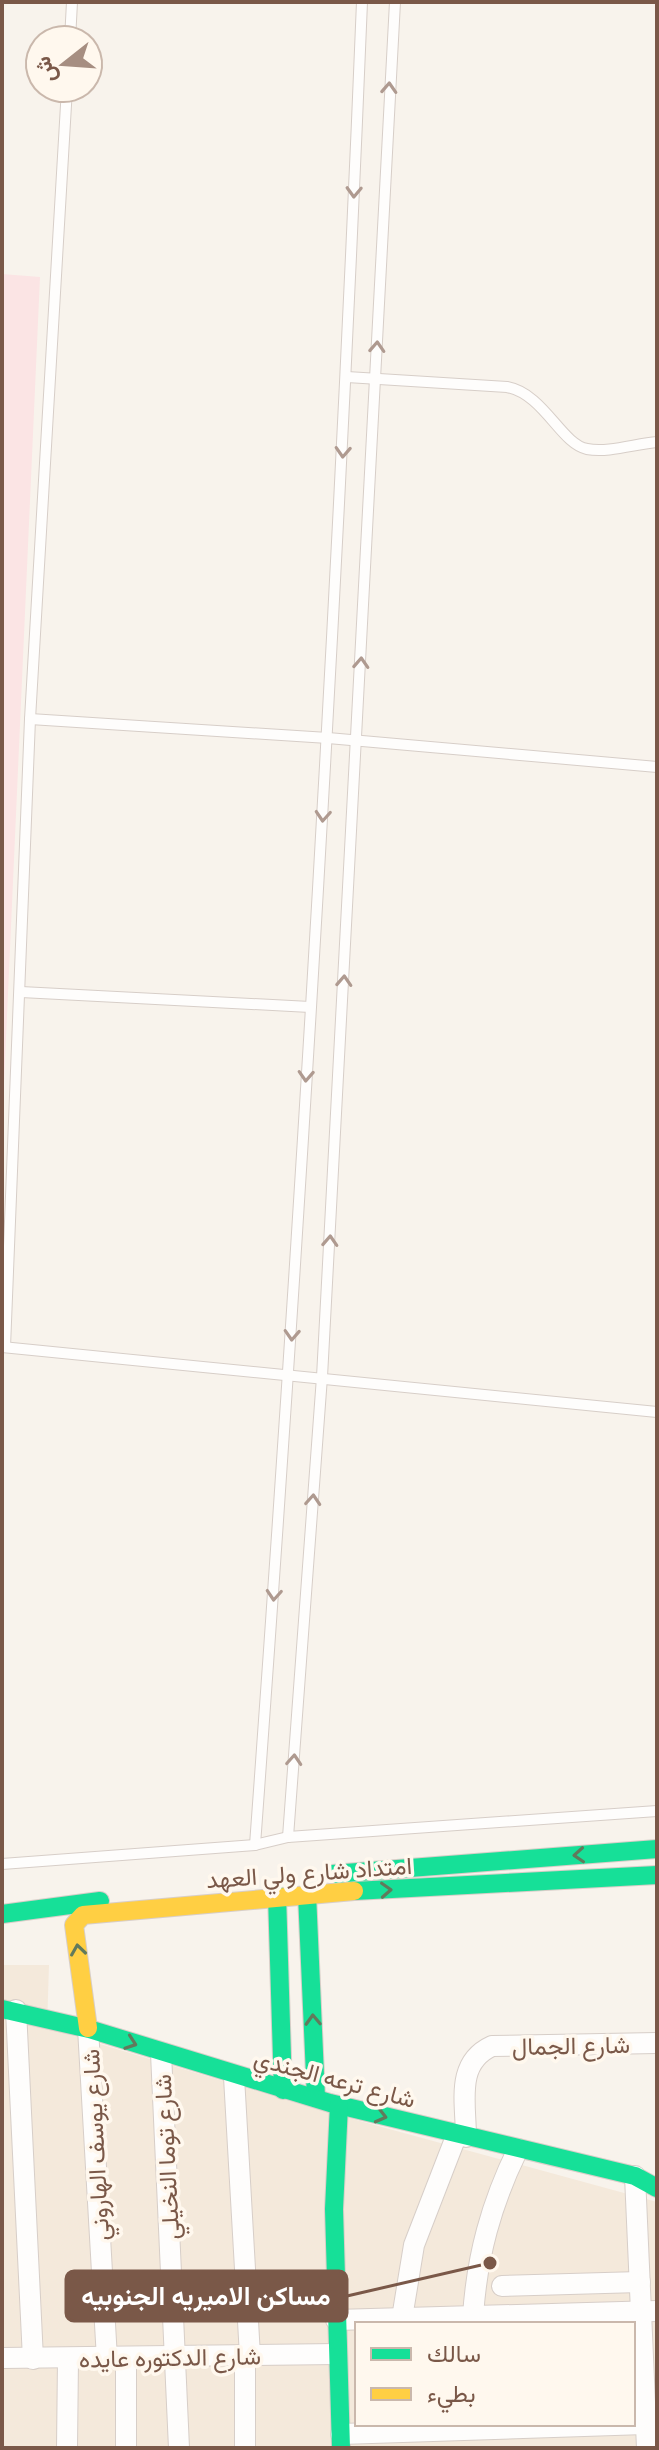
<svg xmlns="http://www.w3.org/2000/svg" width="659" height="2450" font-family="'IBM Plex Sans',Vazirmatn,sans-serif">
  <style>
    .residential { fill: #f4e9db; fill-rule: evenodd }
    .medical { fill: #fbe4e4 }
    .lines { fill: none; stroke-linecap: round; stroke-linejoin: round }
    .lane-casing { stroke: #d7cec8; stroke-width: 12 }
    .street-casing { stroke: #d7cec8; stroke-width: 22 }
    .fast-casing { stroke: #d8cec8; stroke-width: 20 }
    .slow-casing { stroke: #d8cec8; stroke-width: 20 }
    .lane { stroke: #fefdfc; stroke-width: 10 }
    .street { stroke: #fefdfc; stroke-width: 20 }
    .fast { stroke: #16e098; stroke-width: 18 }
    .slow { stroke: #ffcf43; stroke-width: 18 }
    .oneway { stroke: #af9a90 }
    .oneway2 { stroke: #617a5c }
    .labels { text-anchor: middle; dominant-baseline: central; stroke-width: 7; stroke-linejoin: round; paint-order: stroke }
    .street-label { font-size: 24px; fill: #7a5848; stroke: #fff8ee }
    .leader { fill: none; stroke: #7a5848; stroke-width: 3 }
    .callout-dot { fill: #7a5848; stroke: #fff8ee; stroke-width: 3 }
    .callout { fill: #7a5848; stroke: #7a5848; stroke-width: 3 }
    .callout-label { font-size: 26px; text-anchor: middle; font-weight: bold; fill: #fff }
  </style>
  <rect width="100%" height="100%" fill="#f8f3ec"/>
  <path class="residential" d="M2,1965h47l-2,63 269,81 341,93v246h-655zM357,2324h276v100h-276z"/>
  <path class="medical" d="M2,274l38,3 -38,851z"/>
  <g class="lines">
    <g class="lane-casing">
      <g id="lane">
        <path d="M70,40l2,-38"/>
        <path d="M347,377l160,10c37,7 54,57 80,62 21,4 48,-5 70,-7"/>
        <path d="M30,719l298,19 329,29"/>
        <path d="M21,992l289,15"/>
        <path d="M2,1347l655,65"/>
        <path d="M5,1347l25,-628 37,-631"/>
        <path d="M288,1837l34,-460 73,-1375"/>
        <path d="M255,1845c45,-614 82,-1228 107,-1843"/>
        <path d="M2,1864l253,-19 33,-8 369,-26"/>
      </g>
    </g>
    <g class="street-casing">
      <g id="street">
        <path d="M16,2010l17,349"/>
        <path d="M88,2028l19,331"/>
        <path d="M161,2053l18,395"/>
        <path d="M234,2077l16,279"/>
        <path d="M466,2137c0,-34 -11,-74 26,-91l165,-3"/>
        <path d="M635,2176l12,272"/>
        <path d="M502,2286l138,-4"/>
        <path d="M473,2316c4,-60 18,-112 45,-167"/>
        <path d="M402,2318l12,-73 43,-111"/>
        <path d="M336,2320l321,-9"/>
        <path d="M245,2357v91"/>
        <path d="M2,2358l335,-4"/>
        <path d="M341,2434l304,-10"/>
        <path d="M67,2448l1,-89"/>
        <path d="M126,2448v-90"/>
      </g>
    </g>
    <g class="fast-casing">
      <g id="fast">
        <path d="M332,1874l325,-25"/>
        <path d="M354,1891l303,-16"/>
        <path d="M307,1894l9,204"/>
        <path d="M277,1895l6,195"/>
        <path d="M2,1914l98,-13"/>
        <path d="M2,2009l87,20 241,74 305,73 22,12"/>
        <path d="M339,2105l-5,104 7,239"/>
      </g>
    </g>
    <g class="slow-casing">
      <path id="slow" d="M88,2028l-14,-103 9,-10 271,-24"/>
    </g>
    <use href="#lane" class="lane"/>
    <use href="#street" class="street"/>
    <use href="#fast" class="fast"/>
    <use href="#slow" class="slow"/>
  </g>
  <defs><path id="oneway-chevron" d="M-2-3.5L2.5 0L-2 3.5" fill="none" stroke-width="1.6" stroke-linecap="round" stroke-linejoin="round" transform="scale(2)"/></defs>
  <g class="oneway">
    <use href="#oneway-chevron" transform="translate(389 88) rotate(-87)"/>
    <use href="#oneway-chevron" transform="translate(354 192) rotate(92)"/>
    <use href="#oneway-chevron" transform="translate(377 347) rotate(-87)"/>
    <use href="#oneway-chevron" transform="translate(343 452) rotate(93)"/>
    <use href="#oneway-chevron" transform="translate(361 663) rotate(-87)"/>
    <use href="#oneway-chevron" transform="translate(323 816) rotate(94)"/>
    <use href="#oneway-chevron" transform="translate(344 981) rotate(-87)"/>
    <use href="#oneway-chevron" transform="translate(306 1076) rotate(93)"/>
    <use href="#oneway-chevron" transform="translate(330 1241) rotate(-87)"/>
    <use href="#oneway-chevron" transform="translate(292 1335) rotate(93)"/>
    <use href="#oneway-chevron" transform="translate(313 1500) rotate(-86)"/>
    <use href="#oneway-chevron" transform="translate(274 1595) rotate(94)"/>
    <use href="#oneway-chevron" transform="translate(294 1760) rotate(-86)"/>
  </g>
  <g class="oneway2">
    <use href="#oneway-chevron" transform="translate(579 1855) rotate(176)"/>
    <use href="#oneway-chevron" transform="translate(386 1890) rotate(-3)"/>
    <use href="#oneway-chevron" transform="translate(78 1950) rotate(-98)"/>
    <use href="#oneway-chevron" transform="translate(313 2020) rotate(-92)"/>
    <use href="#oneway-chevron" transform="translate(131 2043) rotate(19)"/>
    <use href="#oneway-chevron" transform="translate(381 2116) rotate(14)"/>
  </g>
  <g class="labels">
    <g class="street-label">
      <text transform="translate(309 1872) rotate(-4)">امتداد شارع ولي العهد</text>
      <text transform="translate(571 2045) rotate(-1)">شارع الجمال</text>
      <text transform="translate(335 2078) rotate(15)">شارع ترعه الجندي</text>
      <text transform="translate(95 2145) rotate(-93)">شارع يوسف الهاروني</text>
      <text transform="translate(166 2157) rotate(-93)">شارع توما النخيلي</text>
      <text transform="translate(170 2357) rotate(-1)">شارع الدكتوره عايده</text>
    </g>
  </g>
  <path class="leader" d="M490 2263L347 2296"/>
  <circle class="callout-dot" cx="490" cy="2263" r="8"/>
  <rect class="callout" x="66" y="2271" width="281" height="50" rx="8"/>
  <g class="callout-label">
    <text x="206" y="2305">مساكن الاميريه الجنوبيه</text>
  </g>
  <rect width="659" height="2450" fill="none" stroke="#7a5848" stroke-width="8"/>
  <rect x="355" y="2322" width="280" height="104" fill="#fff8ee" stroke="#cab8ac" stroke-width="2"/>
  <rect x="371" y="2348" width="40" height="12" fill="#16e098" stroke="#cab8ac" stroke-width="2"/>
  <text x="427" y="2362" font-size="24" fill="#7a5848">سالك</text>
  <rect x="371" y="2388" width="40" height="12" fill="#ffcf43" stroke="#cab8ac" stroke-width="2"/>
  <text x="427" y="2402" font-size="24" fill="#7a5848">بطيء</text>
  <g transform="translate(64 64) rotate(253)"><circle r="38" fill="#fff8ee" stroke="#cab8ac" stroke-width="2"/>
  <path d="M0-6L14 30L0 20L-14 30Z" fill="#a68e81"/>
  <text y="-12" font-size="22" font-weight="bold" text-anchor="middle" fill="#7a5848">ش</text>
  </g>
</svg>
